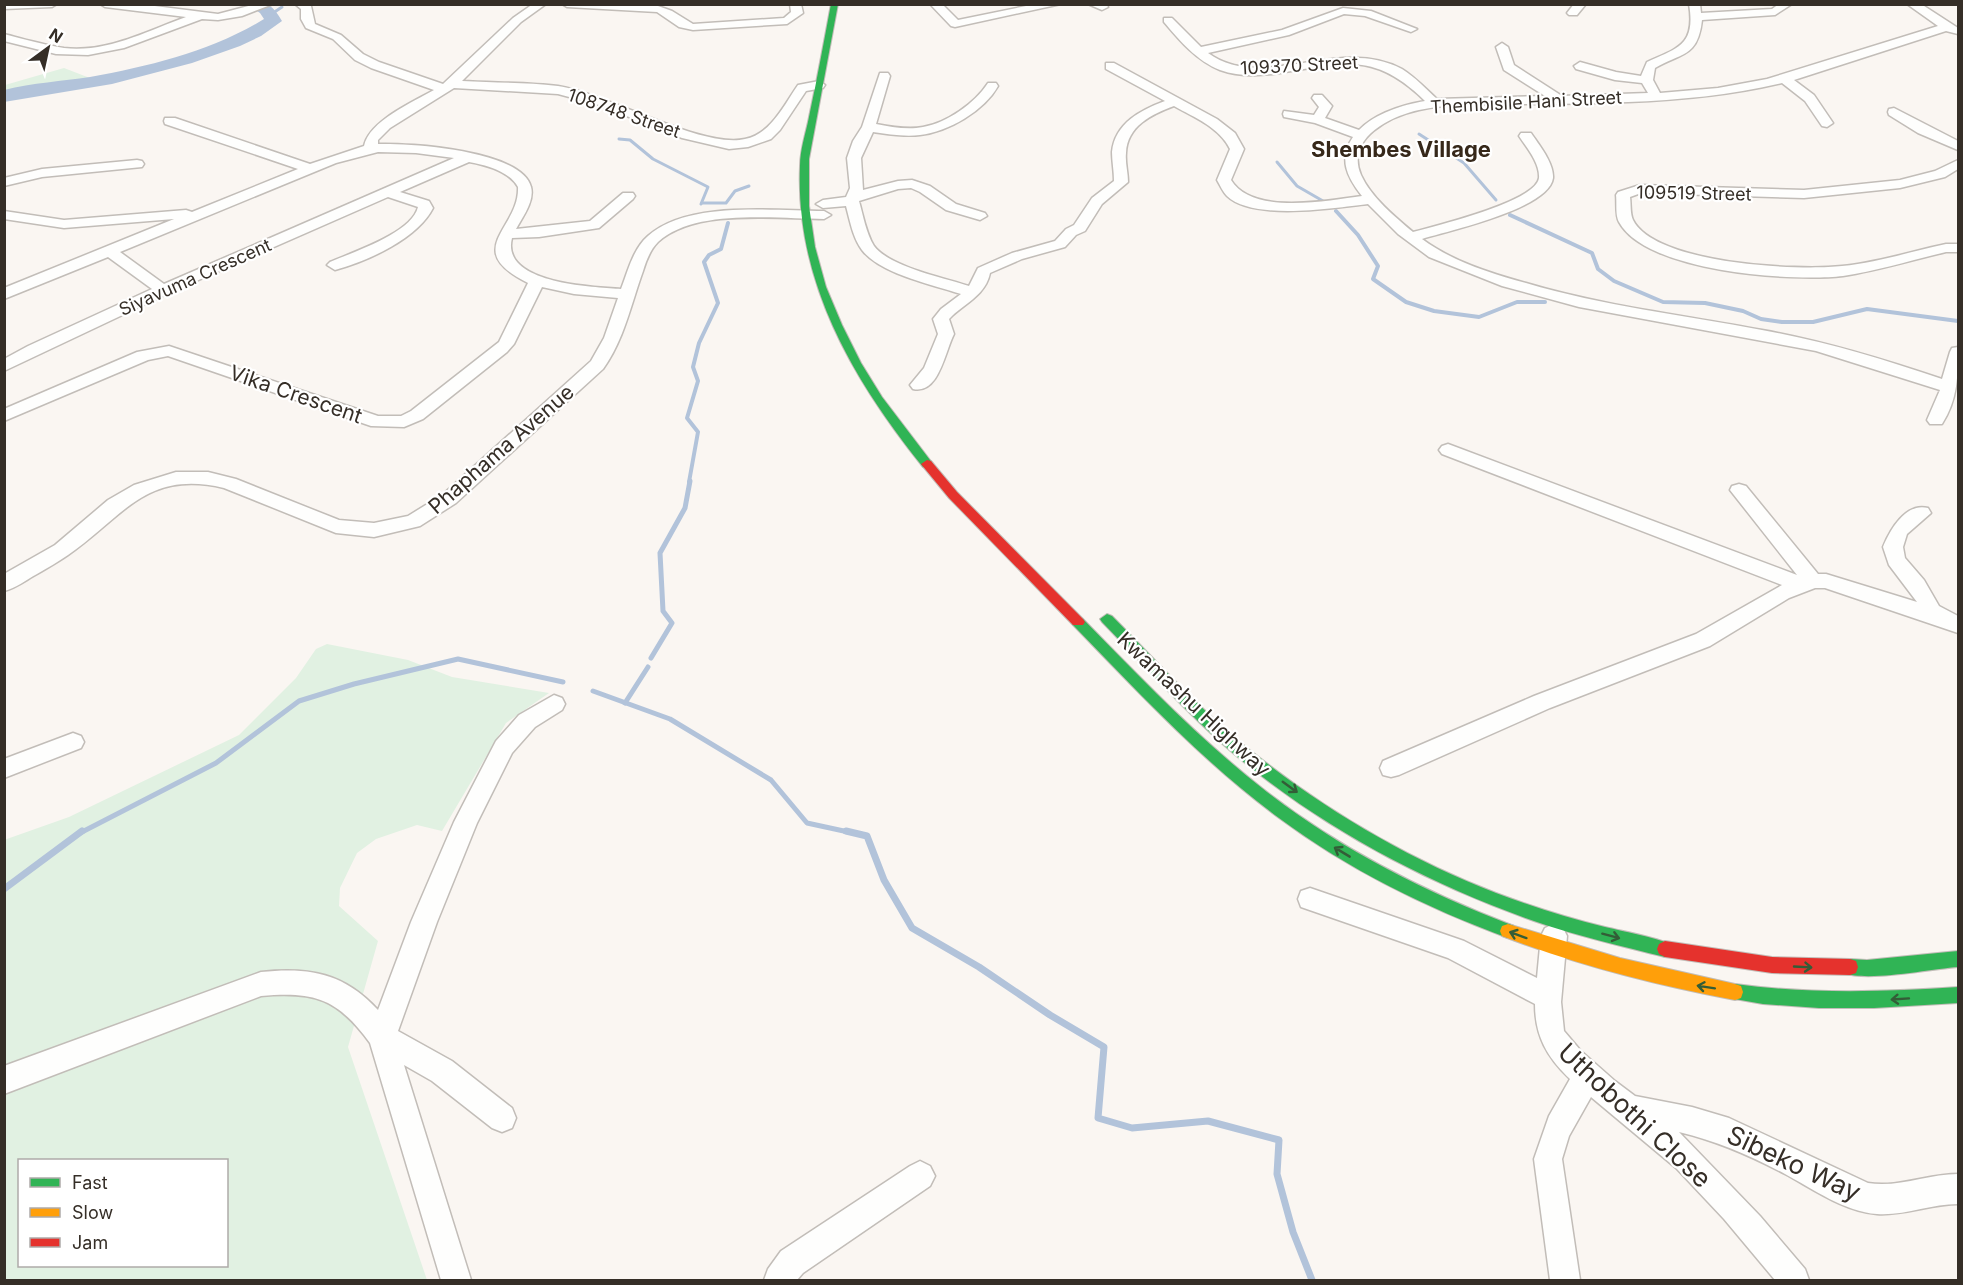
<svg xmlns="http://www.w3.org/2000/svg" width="1963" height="1285" font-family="Inter,sans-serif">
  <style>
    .green { fill: #e1f1e2; fill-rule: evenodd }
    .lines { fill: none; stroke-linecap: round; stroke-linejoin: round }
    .stream-far3 { stroke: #b2c3da; stroke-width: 3 }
    .stream-far2 { stroke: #b2c3da; stroke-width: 4 }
    .stream-far1 { stroke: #b2c3da; stroke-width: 5 }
    .stream { stroke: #b2c3da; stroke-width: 7 }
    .river { fill: #b2c3da; fill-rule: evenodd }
    .street-casing { stroke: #c2bdb8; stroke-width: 3 }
    .fast-casing { stroke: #c2bdb8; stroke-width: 2 }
    .slow-casing { stroke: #c2bdb8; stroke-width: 2 }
    .jam-casing { stroke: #c2bdb8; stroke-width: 2 }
    .street { fill: #fefefd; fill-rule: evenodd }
    .fast { fill: #30b455; fill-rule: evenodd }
    .slow { fill: #ff9f0a; fill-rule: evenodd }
    .jam { fill: #e5322d; fill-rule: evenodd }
    .oneway { stroke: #335d37 }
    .labels { text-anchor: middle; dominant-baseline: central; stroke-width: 4.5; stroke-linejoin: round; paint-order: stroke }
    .far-street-label { font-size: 18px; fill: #352e27; stroke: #fff }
    .street-label { font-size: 21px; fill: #352e27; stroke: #fff }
    .far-district-label { font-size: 22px; font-weight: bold; fill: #36281a; stroke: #fff }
    .near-street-label { font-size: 26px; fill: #352e27; stroke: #fff }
  </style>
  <rect width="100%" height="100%" fill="#faf6f2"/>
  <g class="green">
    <path d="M64,68l31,12 -90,15v-10z"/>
    <path d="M327,644l81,16 44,17 97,16 -43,30 -64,108 -25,-6 -41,14 -19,14 -17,35 -1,18 39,35 -30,106 79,233h-422l-1,-440 65,-23 170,-82 57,-57 20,-29zM20,1160h206v106h-206z"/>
  </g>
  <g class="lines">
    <g class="stream-far3">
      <path d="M270,15l12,-8"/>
      <path d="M1419,134l45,29 32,37"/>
      <path d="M619,139l11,1 23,19 55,28 -7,17"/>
      <path d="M1277,162l20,24 26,15"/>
      <path d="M702,203h24l9,-12 14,-5"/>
    </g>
    <g class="stream-far2">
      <path d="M1336,211l22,24 20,31 -5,13 33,23 28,9 45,6 38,-15h28"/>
      <path d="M1510,215l82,38 6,16 16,12 49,21 42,1 38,8 18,8 21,3h31l54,-13 91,12"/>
      <path d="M689,482l9,-50 -11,-14 11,-37 -5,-14 6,-24 19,-40 -14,-41 5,-7 12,-6 7,-26"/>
    </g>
    <g class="stream-far1">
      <path d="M651,658l21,-35 -9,-12 -3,-58 25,-45 5,-27"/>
      <path d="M593,691l77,28 101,61 36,43 46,10"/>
      <path d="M625,703l23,-36"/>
      <path d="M80,833l136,-70 83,-62 55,-17 104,-25 105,23"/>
    </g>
    <g class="stream">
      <path d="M846,831l21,5 17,44 28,48 67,39 71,48 54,32 -6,71 34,10 76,-7 71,19 -2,34 16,58 19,48"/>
      <path d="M4,889l78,-58"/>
    </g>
    <path class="river" d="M247,4c21,0 24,-2 35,17l-21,15 -21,10 -48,17 -80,21 -108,18v-12c29,-7 58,-9 86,-13 60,-11 122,-26 174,-58l-4,-6z"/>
    <g class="street-casing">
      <g id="street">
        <path d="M4,4h53l-5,3 -48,2z"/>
        <path d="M100,4h39l79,10 38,-10h17l-31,12 -24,4 -16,-1 -78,29 -36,7 -32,-1 -52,-13v-7c20,5 40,11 60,14 43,5 83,-17 122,-31l-81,-10z"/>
        <path d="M295,4l16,2 4,18 26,11 22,19 16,8 64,22 70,-66 20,-14h13l-25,18 -59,59c32,2 65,1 96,5 51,8 144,63 187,53 26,-5 39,-34 53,-54l21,-4 6,4 -2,3 -17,3 -26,39 -9,9 -23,8 -19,2 -47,-11 -83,-33 -41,-11 -104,-6 -64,40 -12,12v4c31,-1 144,6 153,43 4,14 -9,31 -15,42l74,-8 33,-28h10l2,3 -2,3 -34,29 -60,9 -27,1c-12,46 82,49 109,51 7,-18 12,-40 27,-53 40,-36 126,-25 176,-25l7,4 -7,4c-47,0 -129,-11 -166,23 -8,8 -12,19 -15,29 -12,33 -19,69 -40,98l-147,134 -36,23 -46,11 -38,-4 -112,-45c-78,-19 -101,29 -156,67 -10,7 -21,13 -31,19 -11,6 -21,14 -33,17v-17l51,-29 53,-45 26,-15 42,-13h32l28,7 103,41 35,3 34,-7 34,-21 149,-134 13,-23 14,-40 -44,-4 -32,-7 -28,57 -7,8 -84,67 -19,8 -33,-1 -203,-70 -20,4 -144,61v-12l133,-57 32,-6 209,70h23l10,-5 88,-69 29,-59c-68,-34 -8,-54 -10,-96 -9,-16 -32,-22 -49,-25l-69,30 29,9 4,7c-16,31 -65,53 -98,62l-8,-5 3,-3c23,-10 82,-29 88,-55l-30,-10 -219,96 -165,78v-12l24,-13 124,-57 -44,-32 -104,42v-11l170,-69 -110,9 -60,-9v-8l60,9 122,-10 6,2 106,-43 -133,-45 -1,-3 1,-3h10l135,46 54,-18c5,-25 49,-44 70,-56l-63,-22 -16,-8 -22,-21 -27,-11 -5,-9v-10zM378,152l38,1 38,5 -290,126 -44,-32 216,-89z"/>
        <path d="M562,4l96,2 14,5 21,13 91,-6 7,-6 -1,-8h11l2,9 -16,11 -94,6 -14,-3 -22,-15 -90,-5z"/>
        <path d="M930,4h12l16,16 78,-16h25l-106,23 -4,-1z"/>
        <path d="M1088,4h18l2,3 -6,3z"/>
        <path d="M1574,4h12l-9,11h-8l-2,-2z"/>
        <path d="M1689,4h11l1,9 71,-4 7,-5h13l-17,11 -73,5c-4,38 -22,33 -47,48l-2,12 7,13 58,-5 49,-9 171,-53 -31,-22h14l37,24v6l-12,-3 -152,49 20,15 19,28 -6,4 -5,-1 -17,-25 -23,-18c-50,12 -102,17 -154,19 -30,1 -60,2 -91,2 -39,0 -79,-2 -118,6 -28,6 -74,28 -58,65 10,22 34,42 52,57 22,-6 123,-30 126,-54 1,-15 -12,-30 -20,-42l2,-3h10c8,12 23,30 22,45 -4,31 -105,53 -131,61 30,22 67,34 104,44 77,23 157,32 236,47 62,11 121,29 180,49l8,-27 2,-4 6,-1c0,28 0,52 -16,77h-12l-3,-4 13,-30 -124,-39 -237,-44 -77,-21 -73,-29 -31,-23 -30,-30c-34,4 -115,17 -141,-8 -4,-4 -7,-11 -10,-16l13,-31c-11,-22 -35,-31 -56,-43 -22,8 -47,20 -48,47 -1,10 2,19 2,29l-26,22 -17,27 -9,4 -11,12 -43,12 -32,14c-4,21 -24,30 -38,43l-3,3 5,15c-9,17 -15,61 -41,55l-3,-4 14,-17 14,-34 -5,-15 8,-10 20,-15c-27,-9 -81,-20 -99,-44 -9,-12 -12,-29 -16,-44l-23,2 -7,-4 7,-4 23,-3 4,-9 -3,-30 6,-17 9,-14 18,-54h8l2,3 -14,48c15,3 32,6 47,3 24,-4 52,-24 65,-44h8l2,3c-14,25 -50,46 -78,49 -16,2 -32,-1 -47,-3l-12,26 2,32 35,-9 14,-1 18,6 26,18 29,9 2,3 -7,4 -34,-10 -26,-18 -9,-4 -13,1 -39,12c4,14 7,32 15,45 16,21 71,32 95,40l9,-18 34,-15 43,-12 11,-12 8,-4 18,-27 22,-17c0,-10 -2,-20 -2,-29 3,-29 29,-42 53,-51l-59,-32v-6h8l103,56 18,14 9,16 -13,31c21,35 95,21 131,16 -15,-19 -24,-37 -9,-59l-38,-14 -31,-6 -1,-3 1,-3 30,4 5,-8 -7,-9 2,-3h8l10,11 -7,12 34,12c17,-17 43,-25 66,-29 -51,-50 -81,-38 -145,-28 -20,3 -41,4 -60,-3 -23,-9 -40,-29 -56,-48v-4h8l29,29 81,-17 61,-22 28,3 46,18 -6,3 -46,-16 -21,-2 -55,21 -81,18c54,40 130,-18 194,16 13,8 24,20 35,30l108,-3 -41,-26 -8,-23 6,-4 6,4 6,18 48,31 86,-3 -6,-10 -27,-3 -39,-11 -2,-3 6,-4 36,10 25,4 6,-14c31,-14 49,-17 42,-58z"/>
        <path d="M1894,108l64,33v9l-40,-17 -29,-18 -1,-3 1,-3z"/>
        <path d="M137,160l5,1 2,3 -2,3 -100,10 -38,9v-8l38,-9z"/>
        <path d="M1958,160v9l-13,8 -45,11 -96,10 -163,-5 -11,4c1,7 0,17 3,23 22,44 165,51 209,46 35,-3 70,-15 104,-22h12v8h-12c-34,8 -69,19 -103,24 -51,6 -197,-4 -224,-54 -4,-7 -2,-19 -3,-27l2,-3 22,-7 164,5 96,-10 35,-9z"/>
        <path d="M1448,444l349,131 -67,-85 2,-4 7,-2 7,2 72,88h8l91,28 -28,-37 -6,-18c7,-17 23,-45 45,-39l3,5 -24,21 -4,13 2,11 19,22 15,26 19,10v17l-133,-45h-10l-26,10 -79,48 -160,62 -151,67 -8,2 -8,-2 -3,-7 3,-7 151,-65 162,-62 86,-49 -340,-131 -3,-4 3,-4z"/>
        <path d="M554,695l8,3 3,6 -3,6 -27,17 -23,26 -35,70 -40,99 -39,109 54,30 60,47 4,10 -4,10 -10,4 -10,-4 -60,-47 -28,-16 67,215h-30l-71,-237c-32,-44 -55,-52 -109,-47l-257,98v-28l257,-94c49,-5 83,1 117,38l33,-88 43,-100 42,-81 23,-26z"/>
        <path d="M73,733l8,3 3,6 -3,6 -77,30v-19z"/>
        <path d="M1310,888l154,53 73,37 4,-42 4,-8 9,-4 9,4 4,8 -6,66 3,29 17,20 34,30 20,15 57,11 37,11 139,65c30,5 60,-9 90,-9v30c-27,0 -54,12 -81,10 -32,-2 -64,-25 -92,-40 -34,-18 -68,-33 -106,-42l81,84 45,53 4,11h-34l-51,-61 -48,-51 -85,-71 -22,39 -7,23 18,121h-30l-16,-121 15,-43 21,-37c-23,-22 -35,-43 -35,-75l-87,-46 -147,-51 -3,-8 3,-8z"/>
        <path d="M920,1161l10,5 5,10 -5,10 -127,87 -6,7h-33l4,-11 13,-18 129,-85z"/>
      </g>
    </g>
    <g class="fast-casing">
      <g id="fast">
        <path d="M831,4h7l-29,155v47l6,41 11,40 16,38 19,38 21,34 51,67 -6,4 -4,-1c-70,-87 -128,-186 -123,-301 0,-17 6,-33 9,-49 8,-38 15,-75 22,-113z"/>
        <path d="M1107,614l5,2c43,43 85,91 133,130 75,61 161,112 251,147 35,13 72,25 109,34 21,5 45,9 66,17l2,5 -2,5 -6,3c-44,-11 -88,-21 -131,-36 -108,-38 -212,-93 -300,-167 -47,-40 -88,-87 -132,-132l-2,-3z"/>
        <path d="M1078,617l5,2c57,58 114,118 179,169 76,60 161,103 252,138l2,5 -2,5 -6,2c-81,-30 -159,-68 -229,-120 -76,-56 -140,-125 -206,-193l-2,-3 2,-3z"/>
        <path d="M1958,951v16c-28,2 -90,15 -114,6l-2,-6 2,-6 6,-2 17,1z"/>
        <path d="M1735,984c75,10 148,8 223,3v16l-84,5h-55l-56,-4 -34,-6 -2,-6 2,-6z"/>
      </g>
    </g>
    <g class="slow-casing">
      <path id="slow" d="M1508,924l112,34 115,26 6,2 2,6 -2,6 -6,2c-79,-15 -158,-35 -233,-64l-2,-5 2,-5z"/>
    </g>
    <g class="jam-casing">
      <g id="jam">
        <path d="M927,460l4,1 26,31 126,127 2,3 -2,3h-10l-124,-127 -28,-34z"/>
        <path d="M1665,941l107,16 78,2 6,2 2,6 -2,6 -6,2 -78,-2 -107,-16 -6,-3 -2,-5 2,-5z"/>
      </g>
    </g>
    <use href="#street" class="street"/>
    <use href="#fast" class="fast"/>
    <use href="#slow" class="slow"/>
    <use href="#jam" class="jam"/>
  </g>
  <defs><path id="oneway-shaft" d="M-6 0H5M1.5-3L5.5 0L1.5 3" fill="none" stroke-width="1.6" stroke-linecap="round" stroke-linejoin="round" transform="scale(1.5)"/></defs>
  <g class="oneway">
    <use href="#oneway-shaft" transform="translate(1290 787) rotate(36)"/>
    <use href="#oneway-shaft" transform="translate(1342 852) rotate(-149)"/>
    <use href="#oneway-shaft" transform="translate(1518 935) rotate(-160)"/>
    <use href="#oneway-shaft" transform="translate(1611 936) rotate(15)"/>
    <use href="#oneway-shaft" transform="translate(1803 967) rotate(3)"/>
    <use href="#oneway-shaft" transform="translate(1706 987) rotate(-171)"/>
    <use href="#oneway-shaft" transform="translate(1900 999) rotate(176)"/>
  </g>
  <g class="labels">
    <g class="far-street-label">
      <text transform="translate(1299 65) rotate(-3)">109370 Street</text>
      <text transform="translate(1526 102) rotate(-3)">Thembisile Hani Street</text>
      <text transform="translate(624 113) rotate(19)">108748 Street</text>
      <text transform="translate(1694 193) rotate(1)">109519 Street</text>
      <text transform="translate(195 277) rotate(-24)">Siyavuma Crescent</text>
    </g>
    <g class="street-label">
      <text transform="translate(296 394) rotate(19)">Vika Crescent</text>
      <text transform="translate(501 449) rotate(-41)">Phaphama Avenue</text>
      <text transform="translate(1194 704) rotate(43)">Kwamashu Highway</text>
    </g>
    <g class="far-district-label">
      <text x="1401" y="149">Shembes Village</text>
    </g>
    <g class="near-street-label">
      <text transform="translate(1635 1115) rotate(43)">Uthobothi Close</text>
      <text transform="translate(1794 1163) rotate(25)">Sibeko Way</text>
    </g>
  </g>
  <rect width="1963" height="1285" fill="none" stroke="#352e27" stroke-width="12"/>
  <rect x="18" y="1159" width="210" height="108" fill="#ffffff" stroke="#aeaba9" stroke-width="1.5"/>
  <rect x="30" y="1178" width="30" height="9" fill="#30b455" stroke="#aeaba9" stroke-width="1.5"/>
  <text x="72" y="1189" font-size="18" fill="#352e27">Fast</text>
  <rect x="30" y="1208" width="30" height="9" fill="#ff9f0a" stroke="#aeaba9" stroke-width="1.5"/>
  <text x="72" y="1219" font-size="18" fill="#352e27">Slow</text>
  <rect x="30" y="1238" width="30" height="9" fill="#e5322d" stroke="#aeaba9" stroke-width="1.5"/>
  <text x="72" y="1249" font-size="18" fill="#352e27">Jam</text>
  <g transform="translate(48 48) rotate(33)" stroke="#ffffff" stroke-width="4.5" paint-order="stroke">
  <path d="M0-4.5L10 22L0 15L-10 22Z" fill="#352e27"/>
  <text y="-9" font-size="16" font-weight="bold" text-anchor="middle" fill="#352e27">N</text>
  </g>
</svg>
